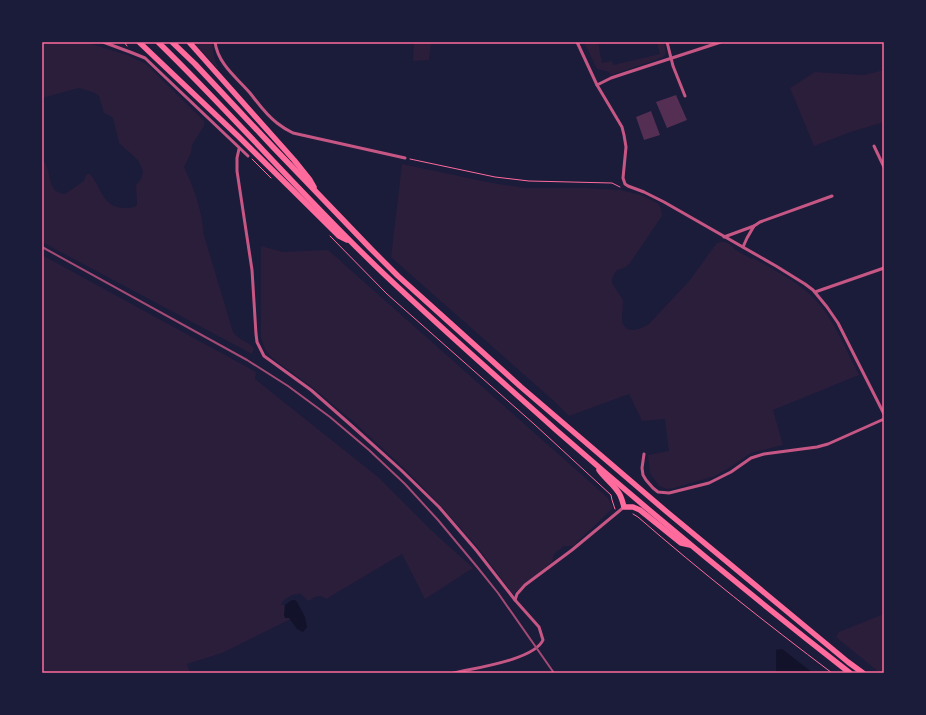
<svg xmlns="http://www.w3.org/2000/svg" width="926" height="715" font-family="Karla,sans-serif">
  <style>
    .green { fill: #2a1e3b }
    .water { fill: #12122b }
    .building { fill: #542f53 }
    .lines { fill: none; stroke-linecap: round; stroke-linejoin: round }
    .path { stroke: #ff6b9d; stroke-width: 1 }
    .minor { stroke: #c65784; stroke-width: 3 }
    .trunk { stroke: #ff6b9d; stroke-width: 5.5 }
    .rail { stroke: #a44b75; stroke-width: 2 }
    .neatline { fill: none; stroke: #ff6b9d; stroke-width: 1.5 }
  </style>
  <rect width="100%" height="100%" fill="#1b1b3a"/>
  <g class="green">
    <path d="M59,42h26l42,13 19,9 58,57v5l-12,19 -1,8 -7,14c8,16 20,48 19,65l30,100c6,9 15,9 21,16l-2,6 -210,-112v-82c12,10 2,32 23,34l19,-13 2,-6 2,-1h2c12,14 12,33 34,34 4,0 8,0 12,-2l1,-2 -1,-19 5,-6 2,-8 -5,-11 -19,-17 -6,-25 -3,-2 -6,-3 -5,-17 -4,-3 -16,-5 -37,10v-54z"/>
    <path d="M193,42h19c1,9 2,17 6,25l-1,1z"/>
    <path d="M414,42h17l-2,18 -16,1z"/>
    <path d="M584,42h14l4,21 10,-2 1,4 47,-11 -3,-12h7l2,11 -2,4 -53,18 -2,-3 -12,-3z"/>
    <path d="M884,70v52l-33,10 -37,14 -24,-58 25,-16 49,3z"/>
    <path d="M402,164l90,19 34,5h59l35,2 21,5 16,8c4,4 5,8 5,13l-32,47 -4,4 -9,3 -4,6 -1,3v4l11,17 -1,20 1,5 4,4 5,1 7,-1 9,-4 42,-45 26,-36c6,-5 15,-1 18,5l18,10 1,-1c21,12 43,23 60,39 20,20 33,53 46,78l-86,35 10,35 -32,8 -22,15 -14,8 -41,12 -7,1 -8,-3 -9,-13 -2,-18 21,-4 -4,-32 -23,2 -13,-27 -60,22 -14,-14 -164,-145z"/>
    <path d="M261,246l22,6 45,-2 280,248 5,10 -40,38h-9l-10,8 -2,8 -39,32 -34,-45 -39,-44 -36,-37 -49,-45 -43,-36 -40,-29 -7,-9 -4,-12z"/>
    <path d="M42,255l214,117 -1,7 123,98 53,53 42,38 -48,31 -23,-45 -76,45c-7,-6 -11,-2 -18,2l-7,-7c-7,-1 -17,4 -20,11h3l6,14 -1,1 -67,33 -35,11 3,9h-148z"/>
    <path d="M884,614v59h-4l-44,-36 3,-5z"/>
  </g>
  <g class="water">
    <path d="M292,600h3l2,2 8,15 2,10 -4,5 -6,-3 -8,-11h-4l-1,-3 1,-10z"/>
    <path d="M782,649l31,24h-37v-23z"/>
  </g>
  <g class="building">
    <path d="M676,95l11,25 -20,8 -11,-26z"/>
    <path d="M651,111l9,24 -16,5 -8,-23z"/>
  </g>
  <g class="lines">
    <g class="path">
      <path d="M124,42l3,4"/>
      <path d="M252,159l19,19"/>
      <path d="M410,159l85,18 34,4 83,2 8,4"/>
      <path d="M330,236l57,58 147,130 77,71 1,5 3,9"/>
      <path d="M633,514l5,3c62,54 128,106 194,156"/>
    </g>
    <g class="minor">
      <path d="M103,42l27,10 15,6 103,98"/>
      <path d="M215,42c3,22 21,35 35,51 8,10 16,22 27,30 5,4 10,7 16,10l112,25"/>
      <path d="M577,42l20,43 25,42 2,8 2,12 -3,31 2,6 3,2 16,6 20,10 112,64 29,18 8,6 14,17 11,16 46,91"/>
      <path d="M667,42l6,24 12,30"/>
      <path d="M597,85l14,-7 15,-5 95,-31"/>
      <path d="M874,146l10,21"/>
      <path d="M239,149l-2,9v13l15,99 4,64 1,8 7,14 47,34 41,36 49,44 38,37 37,43 39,50"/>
      <path d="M724,237l30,-11 6,-4 72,-26"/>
      <path d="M743,247l4,-9 7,-12"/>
      <path d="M815,292l69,-24"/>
      <path d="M644,454l-2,14 1,7 3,5 7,8 5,4 11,1 40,-10 22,-11 20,-14 13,-4 53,-7 11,-3 56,-25"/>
      <path d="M454,673c20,-5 80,-13 89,-33l-4,-13 -24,-27 2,-6 8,-9 47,-35 52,-43"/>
    </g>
    <g class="trunk">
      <path d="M139,42l99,94 101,100 8,4"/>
      <path d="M158,42c78,76 148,158 227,233 56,53 114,104 171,155 96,84 194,165 294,243"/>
      <path d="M172,42l23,22 78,83 98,102 27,27 123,111 146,125 181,150 15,11"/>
      <path d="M189,42l105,118 16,20 4,7"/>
      <path d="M599,470c6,9 16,15 21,25 2,4 3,8 4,12h9l7,3 41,33 9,2"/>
    </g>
    <path class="rail" d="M42,247l205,113 41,26 42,31 39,33 36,34 33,36 40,48 20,25 56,80"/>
  </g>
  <rect width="926" height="715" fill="none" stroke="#1b1b3a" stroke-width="86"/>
  <rect x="43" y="43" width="840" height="629" class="neatline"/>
</svg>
